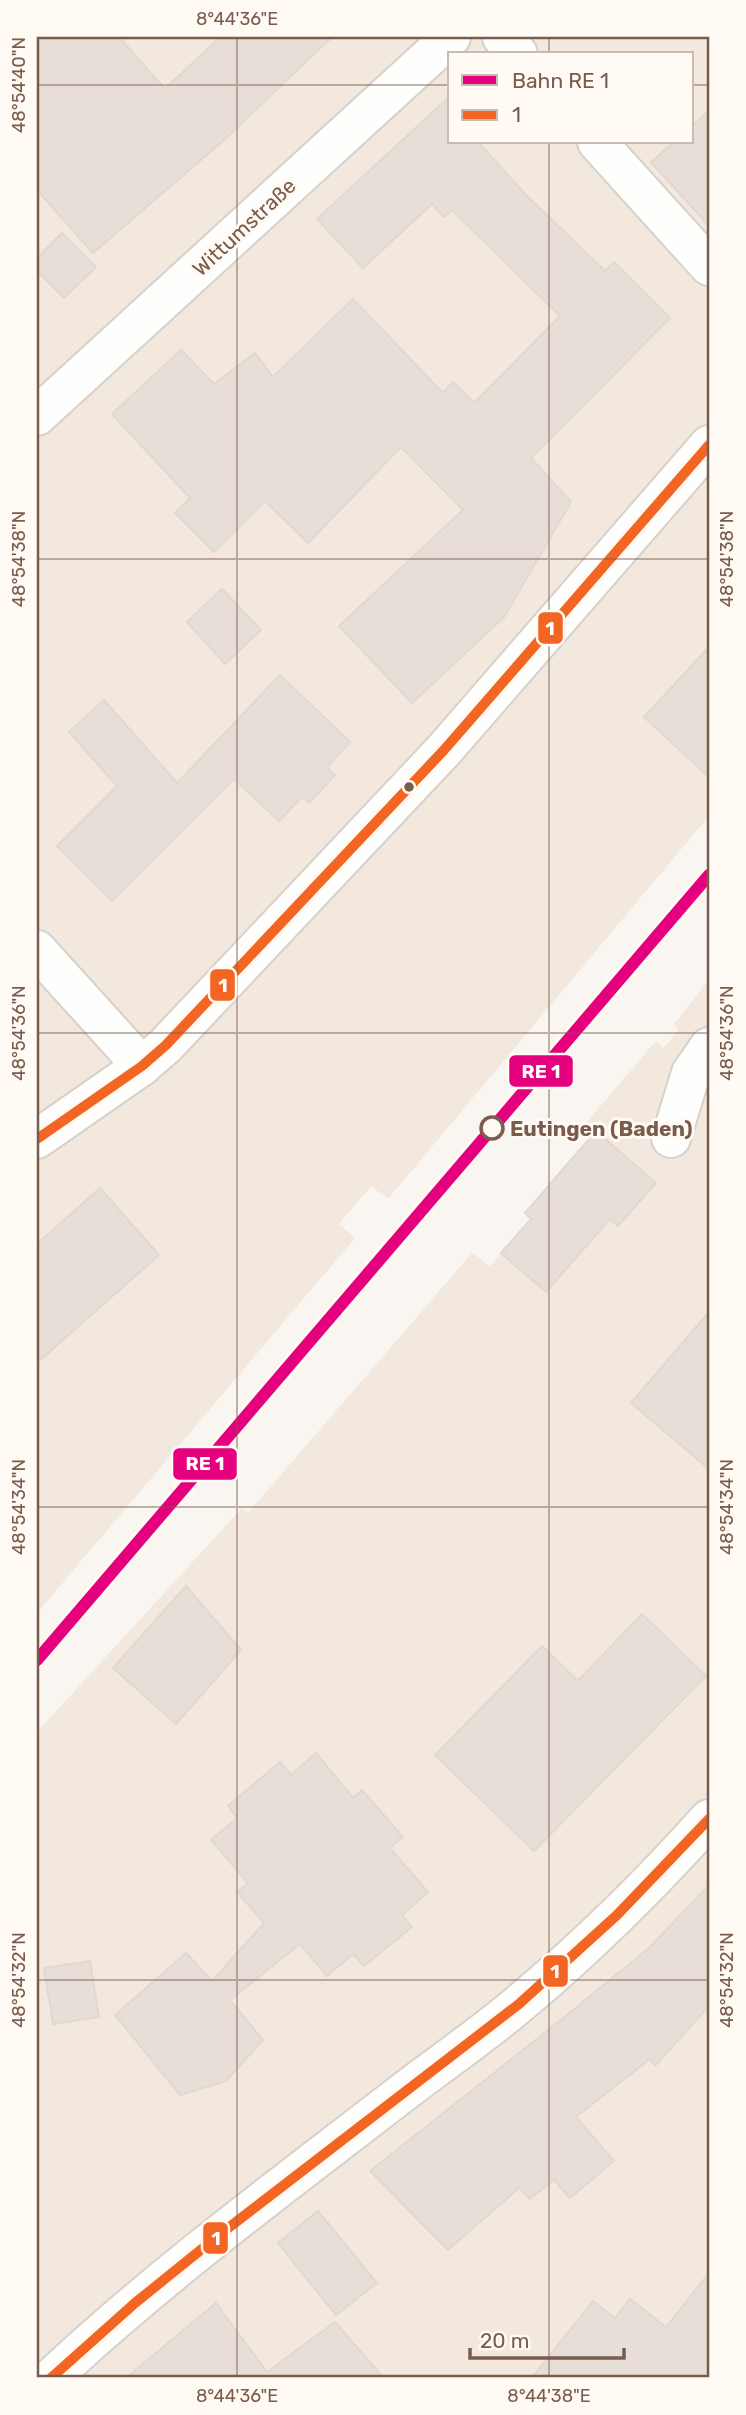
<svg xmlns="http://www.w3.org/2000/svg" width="746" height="2415" font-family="Rubik,sans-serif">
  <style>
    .residential { fill: #f2e8de; fill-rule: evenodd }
    .building { fill: #e6ded7; stroke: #e2d8d2; stroke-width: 2 }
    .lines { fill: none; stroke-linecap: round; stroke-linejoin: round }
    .minor-casing { stroke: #d7d1cb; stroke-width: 42 }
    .tertiary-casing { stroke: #d7d1cb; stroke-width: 42 }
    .minor { stroke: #fefefd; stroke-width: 38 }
    .tertiary { stroke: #fefefd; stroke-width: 38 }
    .bus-1-casing { stroke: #fffaf3; stroke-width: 16 }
    .bus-1 { stroke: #f26522; stroke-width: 10 }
    .rail-1-casing { stroke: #fffaf3; stroke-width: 18 }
    .rail-1 { stroke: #e5007d; stroke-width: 12 }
    .ticks { fill: none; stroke: #7a5c4d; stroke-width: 2; stroke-opacity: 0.45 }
    .bus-dot { fill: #7a5c4d; stroke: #fffaf3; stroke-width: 2.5 }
    .stop-dot { fill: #fffaf3; stroke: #7a5c4d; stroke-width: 3.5 }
    .labels { text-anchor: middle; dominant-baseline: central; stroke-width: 6; stroke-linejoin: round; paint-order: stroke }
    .street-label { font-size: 21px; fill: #7a5c4d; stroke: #fffaf3 }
    .stop-label { font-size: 21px; font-weight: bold; fill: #7a5c4d; stroke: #fffaf3; text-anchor: start }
    .line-badge { stroke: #fffaf3; stroke-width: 2.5 }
    .badge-label { font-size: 19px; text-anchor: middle; font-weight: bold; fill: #fff }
    .neatline { fill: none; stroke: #7a5c4d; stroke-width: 2.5 }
    .ticks-label { font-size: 18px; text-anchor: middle; fill: #7a5c4d }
  </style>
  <rect width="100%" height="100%" fill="#f9f5f0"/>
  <g class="residential">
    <path d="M37,37h672v779l-316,377 -5,6 -17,-13 -32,38 16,14 -318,375zM450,54h242v88h-242z"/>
    <path d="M709,980v1398h-672v-646l205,-224 6,5 224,-260 18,13 75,-86 -6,-7 37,-42 -10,-8 70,-82 7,7 16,-18 -5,-6z"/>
  </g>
  <g class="building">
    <path d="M37,37h82l46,52 55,-52h112l-109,104 -130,112 -56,-63z"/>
    <path d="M450,96v46h28l48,53 79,76 9,-9 56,56 -139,140 40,44 -67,115 -92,86 -73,-77 124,-116 -62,-63 -93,96 -43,-42 -51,51 -39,-39 15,-15 -78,-84 69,-64 33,34 41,-31 18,24 80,-78 90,94 10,-11 21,21 86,-87 -108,-106 -8,7 -12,-13 -69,64 -46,-49z"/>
    <path d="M709,111v115l-58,-64 23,-20h18v-16z"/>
    <path d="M62,233l34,34 -32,31 -27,-27v-13z"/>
    <path d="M222,589l39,41 -36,34 -38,-42z"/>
    <path d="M709,647v130l-65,-60z"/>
    <path d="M280,675l70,67 -23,25 8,8 -26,28 -7,-6 -23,24 -45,-42 -122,122 -55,-55 60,-60 -48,-54 35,-32 73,83z"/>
    <path d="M596,1131l60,52 -38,43 -8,-7 -64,73 -45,-39 30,-34 -6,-6z"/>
    <path d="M100,1188l59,67 -122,108v-119z"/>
    <path d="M709,1312v157l-78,-66z"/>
    <path d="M186,1586l55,64 -65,74 -63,-56z"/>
    <path d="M642,1614l64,62 -172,175 -99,-96 107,-109 36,35z"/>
    <path d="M316,1753l37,45 9,-8 41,47 -13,11 38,44 -26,23 10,12 -48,39 -11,-12 -26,22 -27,-32 -70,56 33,40 -37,41 -46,14 -65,-80 71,-62 26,28 52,-58 -27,-31 11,-9 -37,-43 26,-22 -9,-12 52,-44 11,13z"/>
    <path d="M709,1885v121l-54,60 -5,-7 -74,58 38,44 -44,37 -16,-18 -24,19 -11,-11 -71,62 -78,-79 192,-152 87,-71z"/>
    <path d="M90,1961l9,56 -46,7 -9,-56z"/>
    <path d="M318,2211l59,72 -41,32 -58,-72z"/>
    <path d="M709,2273v105h-177l61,-77 22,17 15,-19 36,28z"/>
    <path d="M216,2303l51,69 68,-50 49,56h-258z"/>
  </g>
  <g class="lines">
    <g class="minor-casing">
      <g id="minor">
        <path d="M502,37l16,17"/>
        <path d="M597,142l112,124"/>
        <path d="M37,416l414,-379"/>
        <path d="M37,950l105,116"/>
        <path d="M671,1138l20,-65 18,-26"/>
        <path d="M37,1139l105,-73 24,-21 278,-295 265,-305"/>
      </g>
    </g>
    <g class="tertiary-casing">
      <path id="tertiary" d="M51,2378c110,-103 231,-192 350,-284 39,-30 80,-58 118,-90 68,-57 131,-119 190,-185"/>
    </g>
    <use href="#minor" class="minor"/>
    <use href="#tertiary" class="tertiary"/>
    <g class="bus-1-casing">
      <g id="bus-1">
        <path d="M37,1139l105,-73 24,-21 278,-295 265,-305"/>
        <path d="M51,2378l84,-75 88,-71 296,-228 98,-89 92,-96"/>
      </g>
    </g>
    <use href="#bus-1" class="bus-1"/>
    <g class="rail-1-casing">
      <path id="rail-1" d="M37,1660l672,-785"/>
    </g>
    <use href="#rail-1" class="rail-1"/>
  </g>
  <path class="ticks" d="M237,37v2341M549,37v17M37,85h413M692,85h17M549,142v2236M37,559h672M37,1033h672M37,1507h672M37,1980h672"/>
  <circle class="bus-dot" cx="409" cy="787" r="6"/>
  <circle class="stop-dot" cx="492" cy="1128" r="11"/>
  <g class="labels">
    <g class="street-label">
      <text transform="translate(244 227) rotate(-43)">Wittumstraße</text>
    </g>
    <g class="stop-label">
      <text x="510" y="1128">Eutingen (Baden)</text>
    </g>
  </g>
  <g class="line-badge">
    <rect x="537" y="611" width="27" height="34" rx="7" fill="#f26522"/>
    <rect x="209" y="968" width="27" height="34" rx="7" fill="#f26522"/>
    <rect x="508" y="1054" width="66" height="34" rx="7" fill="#e5007d"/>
    <rect x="172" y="1447" width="66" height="34" rx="7" fill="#e5007d"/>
    <rect x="542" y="1954" width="27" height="34" rx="7" fill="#f26522"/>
    <rect x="202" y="2221" width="27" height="34" rx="7" fill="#f26522"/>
  </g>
  <g class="badge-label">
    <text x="550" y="635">1</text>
    <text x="223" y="992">1</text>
    <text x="541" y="1078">RE 1</text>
    <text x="205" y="1470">RE 1</text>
    <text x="555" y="1978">1</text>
    <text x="216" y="2245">1</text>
  </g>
  <rect width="746" height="2415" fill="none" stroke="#fffaf3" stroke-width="77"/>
  <rect x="448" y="52" width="245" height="91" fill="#fffaf3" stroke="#cabbb1" stroke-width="2"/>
  <rect x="462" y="75" width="35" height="10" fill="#e5007d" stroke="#cabbb1" stroke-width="2"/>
  <text x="512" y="88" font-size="21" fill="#7a5c4d">Bahn RE 1</text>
  <rect x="462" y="110" width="35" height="10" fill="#f26522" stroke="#cabbb1" stroke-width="2"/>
  <text x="512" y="122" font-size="21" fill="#7a5c4d">1</text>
  <path d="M470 2348v10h154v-10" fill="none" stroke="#7a5c4d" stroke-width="3.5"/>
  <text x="480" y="2348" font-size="21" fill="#7a5c4d" stroke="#fffaf3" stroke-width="5" paint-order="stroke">20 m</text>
  <rect x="38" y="38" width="670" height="2338" class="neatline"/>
  <g class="ticks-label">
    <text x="237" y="25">8°44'36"E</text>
    <text transform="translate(19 85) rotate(-90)" y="6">48°54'40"N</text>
    <text transform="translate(19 559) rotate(-90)" y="6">48°54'38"N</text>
    <text transform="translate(727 559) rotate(-90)" y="6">48°54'38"N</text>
    <text transform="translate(19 1033) rotate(-90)" y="6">48°54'36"N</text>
    <text transform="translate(727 1033) rotate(-90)" y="6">48°54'36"N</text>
    <text transform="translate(19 1507) rotate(-90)" y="6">48°54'34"N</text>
    <text transform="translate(727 1507) rotate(-90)" y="6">48°54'34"N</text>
    <text transform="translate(19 1980) rotate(-90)" y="6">48°54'32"N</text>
    <text transform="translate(727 1980) rotate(-90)" y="6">48°54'32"N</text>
    <text x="237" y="2402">8°44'36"E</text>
    <text x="549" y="2402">8°44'38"E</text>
  </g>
</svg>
